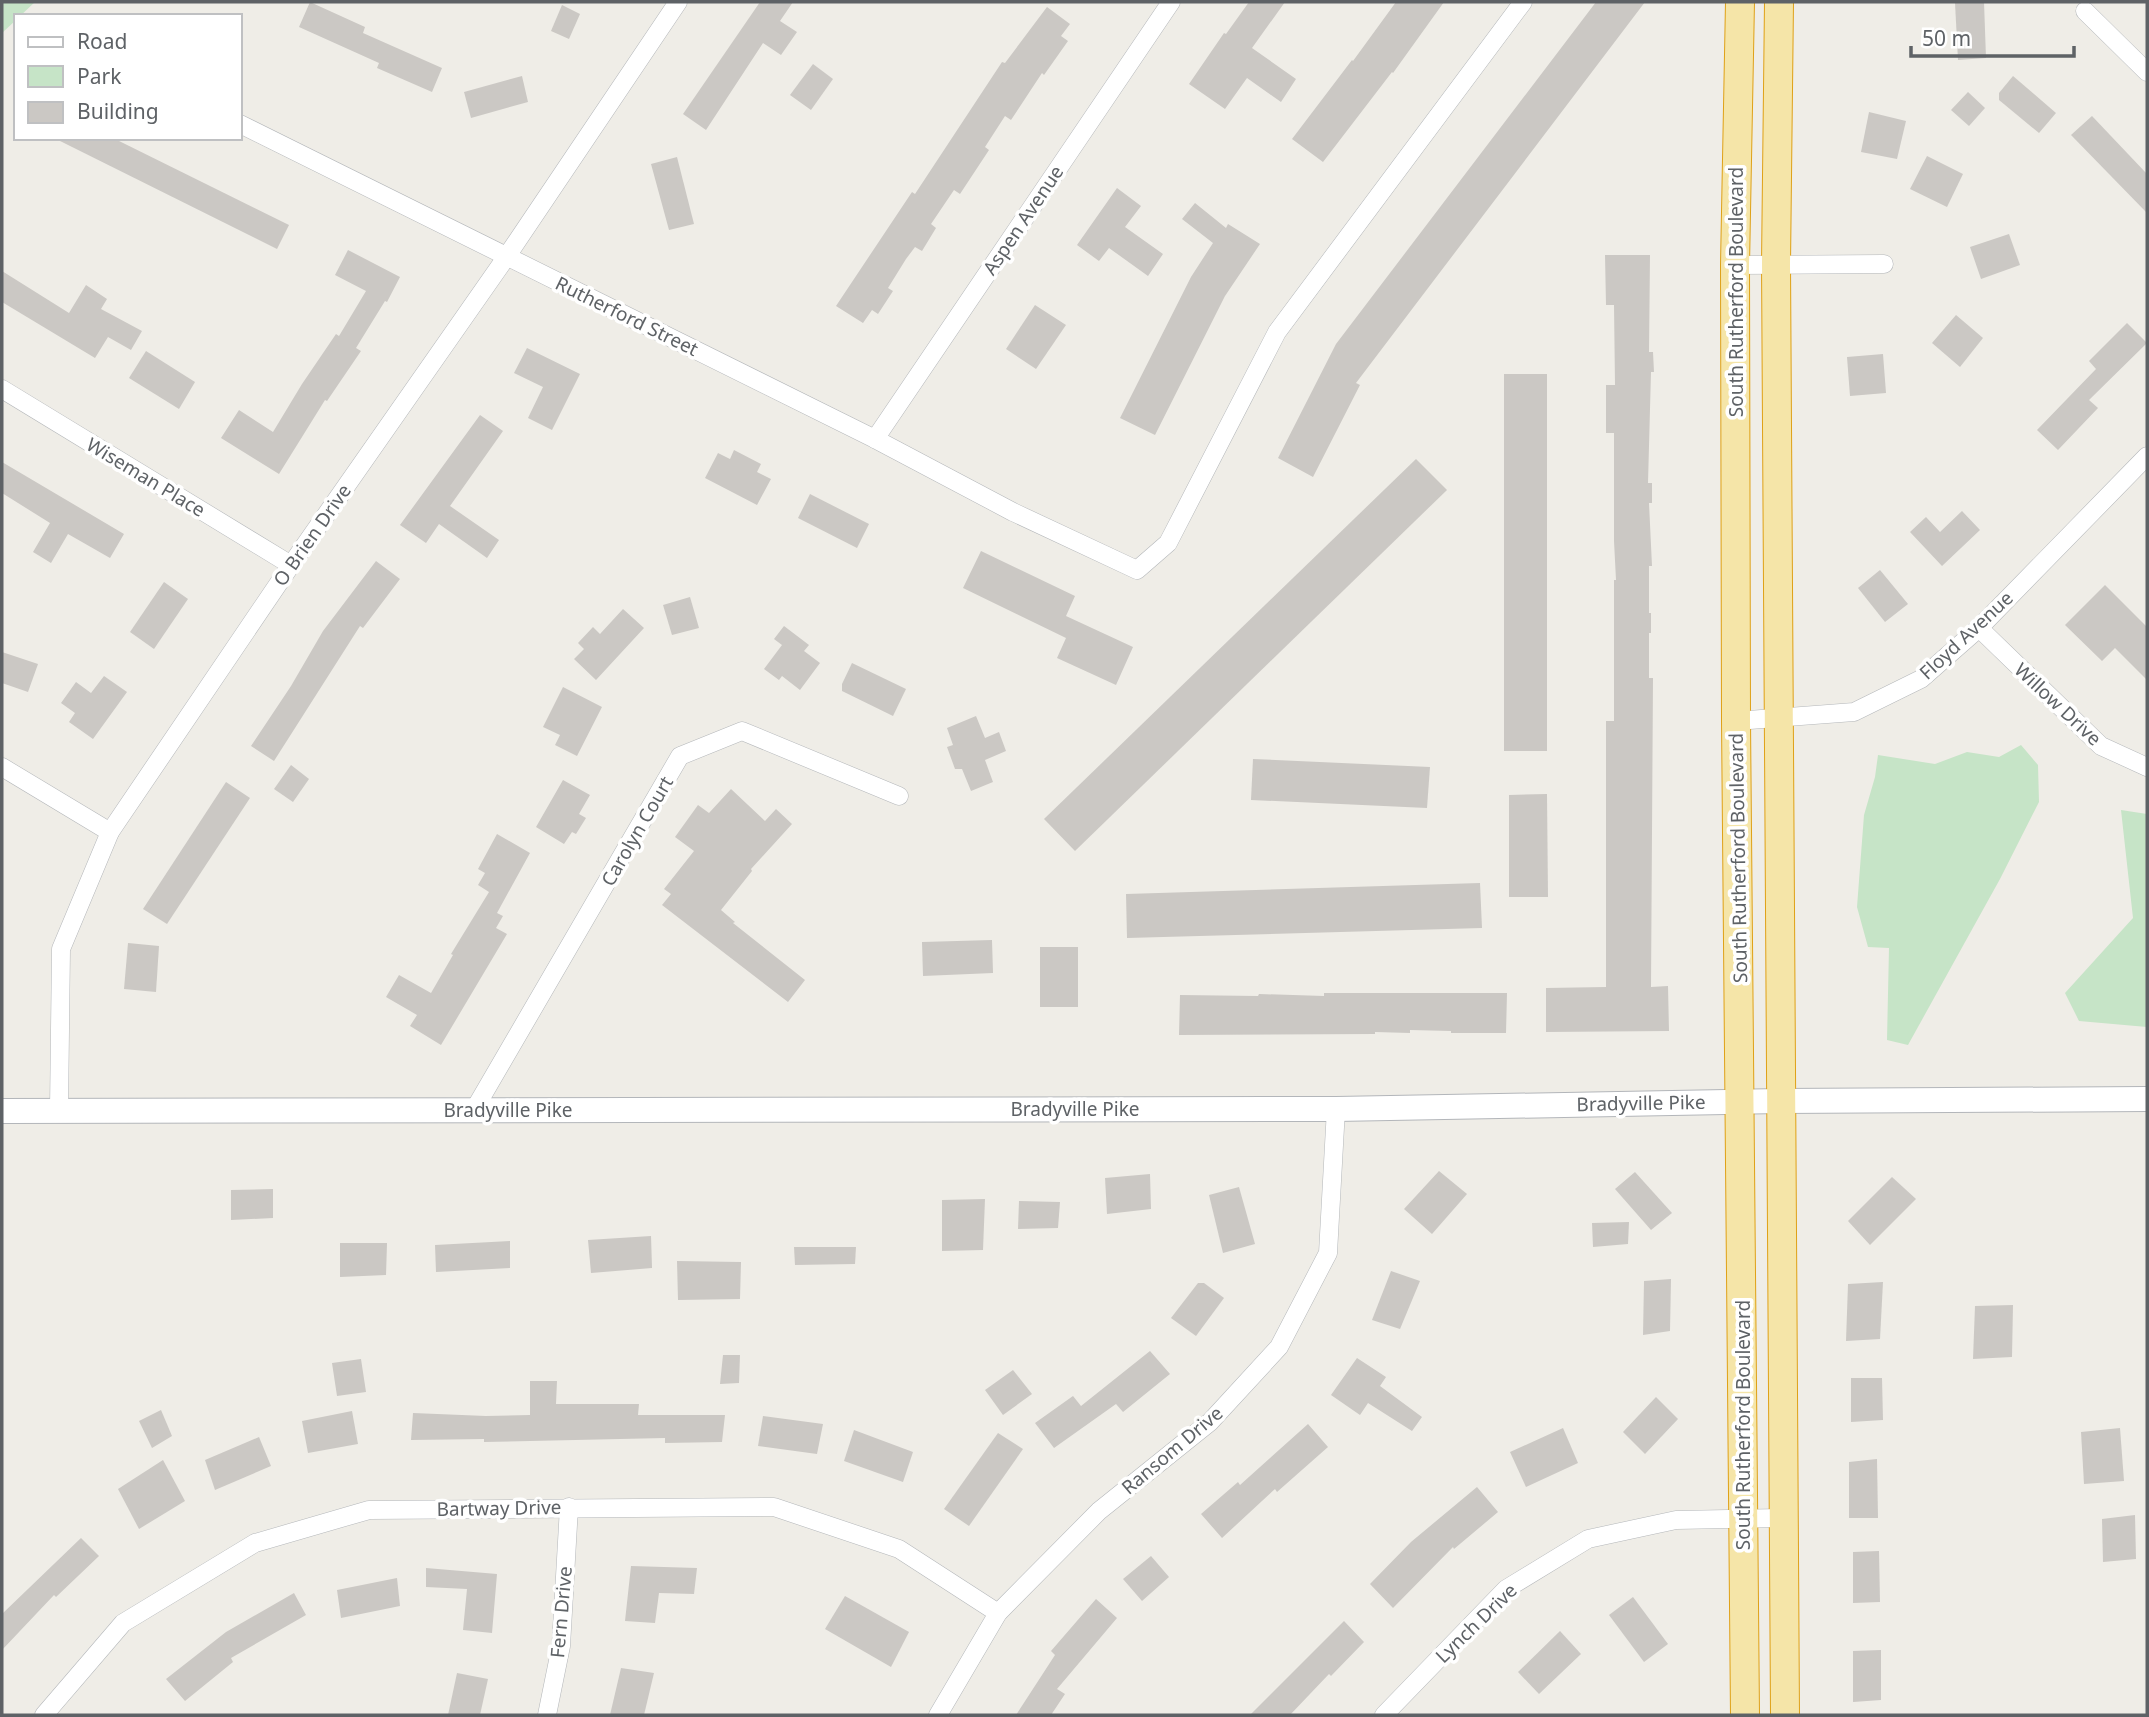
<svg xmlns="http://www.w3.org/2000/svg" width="2149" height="1717" font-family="'Noto Sans',sans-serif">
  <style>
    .green { fill: #c6e4c7 }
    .building { fill: #cbc8c4 }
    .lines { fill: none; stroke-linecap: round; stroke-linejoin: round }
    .minor-casing { stroke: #b4b7ba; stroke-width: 19 }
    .secondary-casing { stroke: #b3b6ba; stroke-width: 26 }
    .trunk-casing { stroke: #dfa117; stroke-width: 30 }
    .minor { stroke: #fff; stroke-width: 18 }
    .secondary { stroke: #fff; stroke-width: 24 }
    .trunk { stroke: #f5e5a8; stroke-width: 28 }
    .labels { text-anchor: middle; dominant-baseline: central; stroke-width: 7; stroke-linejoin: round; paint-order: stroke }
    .street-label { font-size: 19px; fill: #5e6266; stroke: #fff }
  </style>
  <rect width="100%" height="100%" fill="#efede7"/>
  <g class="green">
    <path d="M2,2h33l-15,14h-4v4l-14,13z"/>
    <path d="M2021,745l17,20 1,37 -39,77 -92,166 -21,-5 2,-92 -21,-1 -11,-40 7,-92 11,-38 3,-22 57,9 32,-12 32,5z"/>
    <path d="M2121,810l26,4v213l-68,-6 -14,-28 68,-75z"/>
  </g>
  <g class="building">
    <path d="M310,2l55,25 -2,6 79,35 -10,24 -55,-24 2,-5 -80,-36z"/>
    <path d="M760,2h33l-13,19 17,11 -16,23 -18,-12 -57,87 -23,-16z"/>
    <path d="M1249,2h36l-33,46 44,31 -15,23 -34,-24 -22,31 -36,-25 35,-51 2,1z"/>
    <path d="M1396,2h48l-51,71 -1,-1 -69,90 -31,-23 60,-79 1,1z"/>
    <path d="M1596,2h49l-289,381 4,2 -47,92 -35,-19 58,-114z"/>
    <path d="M1970,2h14l2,56 -28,2 -3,-57z"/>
    <path d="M562,5l18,9 -11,25 -18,-8z"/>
    <path d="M1047,7l23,17 -9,12 7,5 -24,34 -2,-2 -31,47 -6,-4 -20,31 4,3 -29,44 -6,-4 -23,34 5,4 -14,23 -7,-4 -9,12 -18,29 5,3 -15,23 -6,-4 -9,13 -27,-17 76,-114 3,2 87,-132 3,1z"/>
    <path d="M813,64l20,15 -22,31 -21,-15z"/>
    <path d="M522,76l6,26 -57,16 -7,-26z"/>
    <path d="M2013,76l43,37 -17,20 -40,-33v-7z"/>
    <path d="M1968,92l17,16 -16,18 -18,-16z"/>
    <path d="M1869,112l37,9 -9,38 -36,-7z"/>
    <path d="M2092,116l55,58v39l-76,-78z"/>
    <path d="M54,138h59l176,87 -12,24z"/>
    <path d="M1927,156l36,18 -16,33 -37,-18z"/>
    <path d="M677,157l17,67 -25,6 -18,-66z"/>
    <path d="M1117,188l24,18 -16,21 38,27 -15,22 -39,-28 -10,13 -22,-16z"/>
    <path d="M1195,203l31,25 2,-4 32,20 -35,52 -70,139 -35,-17 71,-141 22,-34 -31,-24z"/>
    <path d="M2009,234l11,31 -39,14 -11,-32z"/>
    <path d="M348,250l52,27 -13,25 -2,-1 -29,47 5,3 -34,50 -2,-1 -46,74 -58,-36 18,-28 34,22 29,-48 34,-50 3,2 27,-45 -31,-16z"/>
    <path d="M1605,255h45l-1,97h4l1,20h-3l-3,111h4v20h-3l3,63h-3v47h2v20h-2v45h4l-2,309 17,-1 1,45 -123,1v-44l60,-1v-266h8v-141h2l-2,-39v-108h-8v-48h9l-1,-80h-8z"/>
    <path d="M2,271l67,42 17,-28 21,14 -6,10 41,22 -11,19 -23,-13 -13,21 -93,-56z"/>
    <path d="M1035,305l31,20 -30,44 -30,-20z"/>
    <path d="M1956,315l27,23 -23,29 -28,-24z"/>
    <path d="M2127,323l20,20 -58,57 9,8 -40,42 -21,-20 59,-61 -7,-8z"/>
    <path d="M527,348l53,26 -28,56 -24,-12 15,-31 -29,-14z"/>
    <path d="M146,351l49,31 -16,27 -50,-31z"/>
    <path d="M1883,354l3,39 -36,3 -3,-39z"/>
    <rect x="1504" y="374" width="43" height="377"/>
    <path d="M480,415l23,16 -53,75 49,34 -12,18 -48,-34 -13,19 -26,-18z"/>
    <path d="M734,450l27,14 -4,8 14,7 -14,26 -52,-27 13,-25 12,6z"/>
    <path d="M1416,459l31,31 -372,361 -31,-32z"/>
    <path d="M2,462l122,72 -14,24 -42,-24 -17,29 -18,-11 17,-29 -48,-30z"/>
    <path d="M810,494l59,30 -12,24 -59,-30z"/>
    <path d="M1962,511l18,19 -38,36 -32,-34 16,-15 14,15z"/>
    <path d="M981,551l94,45 -9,20 67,31 -17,38 -59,-27 9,-20 -103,-50z"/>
    <path d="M376,561l24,18 -37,49 -3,-2 -86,135 -23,-15 40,-60 32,-55z"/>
    <path d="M1880,570l28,34 -23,18 -27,-34z"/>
    <path d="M164,582l24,17 -34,50 -24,-17z"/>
    <path d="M2105,585l42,42v53l-32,-32 -13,13 -37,-36z"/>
    <path d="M690,597l9,31 -27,7 -9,-30z"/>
    <path d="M623,609l21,19 -48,52 -22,-21 10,-10 -6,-6 15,-16 7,7z"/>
    <path d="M784,626l25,19 -5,6 16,12 -20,27 -18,-14 -3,4 -15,-11 18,-24 -8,-6z"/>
    <path d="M2,652l36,12 -10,28 -26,-9z"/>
    <path d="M852,663l54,26 -13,27 -51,-25v-7z"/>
    <path d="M104,676l23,16 -34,47 -24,-17 6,-9 -14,-10 15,-21 15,11z"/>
    <path d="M563,687l39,20 -25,49 -22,-11 5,-10 -17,-8z"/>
    <path d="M976,716l9,22 14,-6 7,19 -21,9 8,22 -22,9 -9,-22h-7l-8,-22 6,-2 -6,-17z"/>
    <path d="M1253,759l177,8 -3,41 -176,-8z"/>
    <path d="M291,765l18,14 -16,23 -19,-13z"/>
    <path d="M563,780l27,15 -11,19 7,4 -10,16 -4,-2 -8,12 -28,-17z"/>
    <path d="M226,782l24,16 -83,126 -24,-15z"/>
    <path d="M731,789l34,32 11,-12 16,15 -41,45 1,2 -31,39 14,12 -2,1 72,57 -17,22 -126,-97 9,-11 -7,-5 30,-38 -19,-14 23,-32 11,8z"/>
    <path d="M1547,794l1,103h-39v-102z"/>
    <path d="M497,834l33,19 -33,60 6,3 -7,12 11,6 -66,111 -31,-19 7,-11 -31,-18 13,-22 32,18 22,-38 -2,-1 38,-62 -11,-7 7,-12 -7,-4z"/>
    <path d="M1480,883l2,45 -355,10 -1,-44z"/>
    <path d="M992,940l1,33 -70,3 -1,-34z"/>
    <path d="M128,943l31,3 -3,46 -32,-3z"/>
    <rect x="1040" y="947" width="38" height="60"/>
    <path d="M1324,993h183l-1,40h-55v-2l-41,-1v3l-35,-1v2l-196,1 1,-40 78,1 1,-2 65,2z"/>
    <path d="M1439,1171l28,23 -35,40 -28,-25z"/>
    <path d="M1635,1172l37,41 -21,17 -36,-41z"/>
    <path d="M1150,1174l1,35 -44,5 -2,-36z"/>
    <path d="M1892,1177l24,22 -46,46 -22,-24z"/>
    <path d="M1239,1187l16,57 -32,9 -14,-58z"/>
    <path d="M273,1189v29l-42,2v-30z"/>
    <path d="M985,1199l-2,51 -41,1v-51z"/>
    <path d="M1019,1201l41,1 -2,26 -40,1z"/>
    <path d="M1629,1222l-1,22 -35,3 -1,-24z"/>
    <path d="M651,1236l1,32 -61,5 -3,-33z"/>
    <path d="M510,1241v27l-74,4 -1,-27z"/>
    <path d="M340,1243h47l-1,32 -46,2z"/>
    <path d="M794,1247h62l-1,17 -60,1z"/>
    <path d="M677,1261l64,1 -1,37 -62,1z"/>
    <path d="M1391,1271l29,10 -20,48 -28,-9z"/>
    <path d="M1671,1279l-1,52 -27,4 1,-54z"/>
    <path d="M1883,1282l-3,57 -34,2 2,-57z"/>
    <path d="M1198,1283h6l20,15 -28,38 -25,-18z"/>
    <path d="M2013,1305l-1,52 -39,2 2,-53z"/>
    <path d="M1150,1351l20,23 -47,38 -7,-8 -62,44 -19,-25 38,-27 8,10z"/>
    <path d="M723,1355h17l-1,28 -19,1z"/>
    <path d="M1357,1358l29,19 -6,9 42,31 -10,14 -44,-28 -8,12 -29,-20z"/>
    <path d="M361,1359l5,33 -29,4 -5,-33z"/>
    <path d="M1013,1370l19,24 -29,21 -18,-25z"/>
    <path d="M1851,1378h31l1,42 -32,2z"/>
    <path d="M530,1381h27l-1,23h83l-1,11h87l-3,27 -57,1v-5l-181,4v-3l-73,1 2,-27 73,3 44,-1z"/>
    <path d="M1656,1397l22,22 -33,35 -22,-22z"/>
    <path d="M161,1410l11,26 -20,12 -13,-27z"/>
    <path d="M352,1411l6,33 -50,9 -6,-32z"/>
    <path d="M763,1416l60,8 -6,30 -59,-8z"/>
    <path d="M1308,1424l20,23 -51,45 -2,-3 -53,49 -21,-24 37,-32 2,3z"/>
    <path d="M1563,1428l15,35 -52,24 -16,-35z"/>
    <path d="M2120,1428l4,53 -40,3 -3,-52z"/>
    <path d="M854,1430l59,22 -10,30 -59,-21z"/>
    <path d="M998,1433l25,16 -54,77 -25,-17z"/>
    <path d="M259,1437l12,29 -56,24 -10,-30z"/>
    <path d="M1877,1459l1,59h-29v-56z"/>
    <path d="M163,1460l22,41 -46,28 -21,-40z"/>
    <path d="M1477,1487l21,25 -44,37 -1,-2 -60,61 -23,-24 41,-42z"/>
    <path d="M2135,1515l1,44 -33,3 -1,-43z"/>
    <path d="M81,1538l18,18 -43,41 -2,-2 -52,55v-36z"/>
    <path d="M1879,1551l1,51 -27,1v-51z"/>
    <path d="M1151,1556l18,21 -27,24 -19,-22z"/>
    <path d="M631,1566l66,2 -3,26 -35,-1 -4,30 -30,-2z"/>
    <path d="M426,1568l71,6 -5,59 -29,-3 4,-41 -41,-2z"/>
    <path d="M397,1578l3,28 -59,12 -4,-28z"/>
    <path d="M294,1593l12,22 -75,43 2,4 -48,39 -19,-22 60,-47z"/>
    <path d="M845,1596l64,36 -18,35 -66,-38z"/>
    <path d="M1633,1597l35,47 -24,18 -35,-47z"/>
    <path d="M1096,1599l21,19 -60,71 8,5 -14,21h-35l39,-60 -4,-4z"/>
    <path d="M1344,1621l20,21 -33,34 -2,-2 -39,41h-40z"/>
    <path d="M1560,1631l21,23 -42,40 -21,-22z"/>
    <path d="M1881,1650v50l-28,2v-51z"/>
    <path d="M621,1668l33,5 -10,42h-34z"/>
    <path d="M457,1673l31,6 -8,36h-32z"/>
  </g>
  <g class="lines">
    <g class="minor-casing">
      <g id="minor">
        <path d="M2085,11l62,61"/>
        <path d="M240,124l635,315 138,73 124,58 31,-27 109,-211 246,-330"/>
        <path d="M1735,265l149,-1"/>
        <path d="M2,389l289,176"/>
        <path d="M875,439l296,-437"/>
        <path d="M1979,628l122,118 46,21"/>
        <path d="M1736,721l118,-9 67,-33 58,-51 168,-172"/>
        <path d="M2,767l108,65"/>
        <path d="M59,1110l2,-161 49,-117 181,-267 216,-309 171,-254"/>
        <path d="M474,1110l206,-354 62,-25 157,65"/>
        <path d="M44,1715l79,-92 132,-80 114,-33 405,-3 125,42 99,64"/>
        <path d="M547,1715l14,-69 8,-139"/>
        <path d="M938,1715l60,-102 101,-102 111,-89 69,-75 49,-94 8,-144"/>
        <path d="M1384,1715l122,-126 82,-50 88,-19 109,-2"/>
      </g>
    </g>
    <g class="secondary-casing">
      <path id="secondary" d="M2,1111l1334,-2 446,-8 365,-2"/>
    </g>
    <g class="trunk-casing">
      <g id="trunk">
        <path d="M1740,2l-5,263 1,456 9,994"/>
        <path d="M1779,2l-3,262 9,1451"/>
      </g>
    </g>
    <use href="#minor" class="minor"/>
    <use href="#secondary" class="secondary"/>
    <use href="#trunk" class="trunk"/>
  </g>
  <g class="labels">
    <g class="street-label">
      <text transform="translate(1023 220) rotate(-56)">Aspen Avenue</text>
      <text transform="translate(1736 292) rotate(-90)">South Rutherford Boulevard</text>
      <text transform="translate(627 316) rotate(26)">Rutherford Street</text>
      <text transform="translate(146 477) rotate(31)">Wiseman Place</text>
      <text transform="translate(312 535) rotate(-55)">O Brien Drive</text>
      <text transform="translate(1966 635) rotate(-43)">Floyd Avenue</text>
      <text transform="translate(2058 704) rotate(43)">Willow Drive</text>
      <text transform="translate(637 831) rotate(-60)">Carolyn Court</text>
      <text transform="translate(1738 858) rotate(-91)">South Rutherford Boulevard</text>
      <text transform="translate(1641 1103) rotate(-1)">Bradyville Pike</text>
      <text x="1075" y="1109">Bradyville Pike</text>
      <text x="508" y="1110">Bradyville Pike</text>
      <text transform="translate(1743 1425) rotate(-90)">South Rutherford Boulevard</text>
      <text transform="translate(1172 1450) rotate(-40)">Ransom Drive</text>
      <text transform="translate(499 1508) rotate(-1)">Bartway Drive</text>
      <text transform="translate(561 1612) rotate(-85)">Fern Drive</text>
      <text transform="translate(1476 1623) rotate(-44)">Lynch Drive</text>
    </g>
  </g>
  <rect width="2149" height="1717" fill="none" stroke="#5e6266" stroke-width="7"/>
  <rect x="14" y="14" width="228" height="126" fill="#ffffff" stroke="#bfc0c2" stroke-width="2"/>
  <rect x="28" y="37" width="35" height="10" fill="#ffffff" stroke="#bfc0c2" stroke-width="2"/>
  <text x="77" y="49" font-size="21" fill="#5e6266">Road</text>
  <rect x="28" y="66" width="35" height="21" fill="#c6e4c7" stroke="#bfc0c2" stroke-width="2"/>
  <text x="77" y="84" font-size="21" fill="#5e6266">Park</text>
  <rect x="28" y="102" width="35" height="21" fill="#cbc8c4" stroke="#bfc0c2" stroke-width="2"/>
  <text x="77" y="119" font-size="21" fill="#5e6266">Building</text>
  <path d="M1911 46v10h163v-10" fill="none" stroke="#5e6266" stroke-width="3.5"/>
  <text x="1922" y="46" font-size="21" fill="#5e6266" stroke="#ffffff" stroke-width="5" paint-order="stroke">50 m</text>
</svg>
